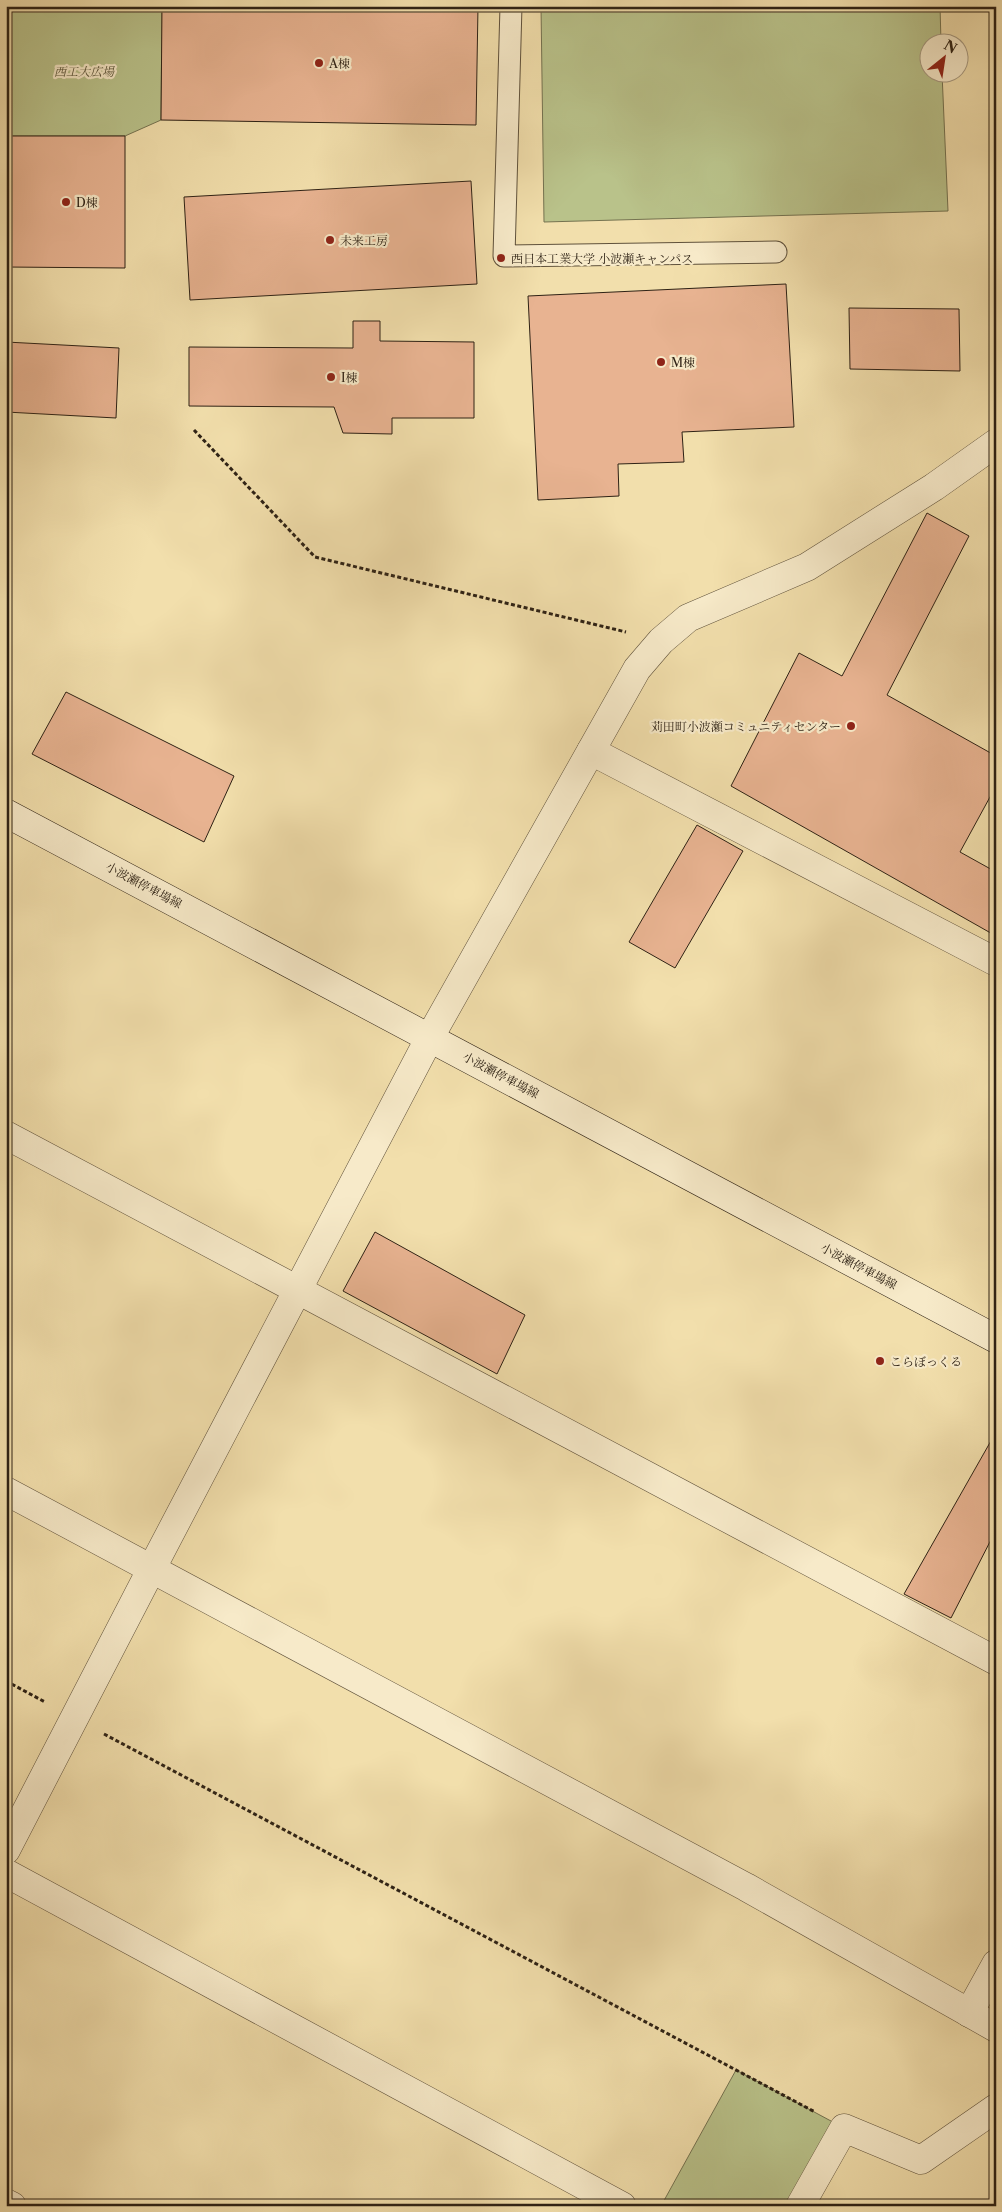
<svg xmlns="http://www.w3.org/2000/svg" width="1002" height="2212" font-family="'Libre Caslon Text','Noto Serif JP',serif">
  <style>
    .green { fill: #b9c28a; stroke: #747250 }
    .building { fill: #e8b391; stroke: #2e2215 }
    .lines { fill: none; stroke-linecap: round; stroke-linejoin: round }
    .service-casing { stroke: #5f513b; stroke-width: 23 }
    .minor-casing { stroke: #5f513b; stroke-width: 29 }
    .secondary-casing { stroke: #2e2215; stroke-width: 29 }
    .path { stroke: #2e2215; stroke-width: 3; stroke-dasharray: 4 2.5; stroke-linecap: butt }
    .service { stroke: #f7eac9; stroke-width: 21 }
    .minor { stroke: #f7eac9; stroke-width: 28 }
    .secondary { stroke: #f7eac9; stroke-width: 28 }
    .poi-dot { fill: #8f2418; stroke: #f7eac9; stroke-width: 2 }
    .labels { text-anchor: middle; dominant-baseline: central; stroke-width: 4.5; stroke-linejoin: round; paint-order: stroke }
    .poi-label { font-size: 12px; fill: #2e2215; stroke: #f7eac9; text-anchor: start }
    .park-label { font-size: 12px; font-style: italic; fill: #585238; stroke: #f7eac9 }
    .street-label { font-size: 12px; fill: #2e2215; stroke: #f7eac9 }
  </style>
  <rect width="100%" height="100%" fill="#f2dfac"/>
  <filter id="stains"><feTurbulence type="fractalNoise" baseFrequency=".004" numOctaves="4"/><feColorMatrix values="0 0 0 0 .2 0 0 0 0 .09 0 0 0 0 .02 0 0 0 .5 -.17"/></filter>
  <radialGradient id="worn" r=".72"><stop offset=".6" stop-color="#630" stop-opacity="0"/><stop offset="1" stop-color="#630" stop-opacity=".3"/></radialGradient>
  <g class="green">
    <path d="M6,6h156l-1,114 -36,16h-119z"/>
    <path d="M541,6h399l1,36h-11v30l12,1 6,138 -404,11z"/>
    <path d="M736,2070l108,58 -44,78h-139z"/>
  </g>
  <g class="building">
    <path d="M162,6h316l-2,119 -315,-5z"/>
    <path d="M6,136h119v132l-119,-1z"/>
    <path d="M471,181l6,103 -287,16 -6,-103z"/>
    <path d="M786,284l8,143 -112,5 2,30 -66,2 1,32 -81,4 -10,-204z"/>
    <path d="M849,308l110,1 1,62 -110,-2z"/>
    <path d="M353,321h27v20l94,1v76h-82v16l-49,-1 -9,-26 -145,-1v-59l164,1z"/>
    <path d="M6,342l113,6 -3,70 -110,-6z"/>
    <path d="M927,513l42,23 -82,159 109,61v30l-36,66 36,20v64l-265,-150 68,-133 43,23z"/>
    <path d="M66,692l168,84 -30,66 -172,-88z"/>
    <path d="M697,825l46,26 -68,117 -46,-26z"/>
    <path d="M375,1232l150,83 -28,59 -154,-83z"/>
    <path d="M996,1432v98l-45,88 -47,-24z"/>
  </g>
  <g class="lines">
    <g class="service-casing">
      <path id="service" d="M511,6l-7,250 272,-4"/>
    </g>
    <g class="minor-casing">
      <g id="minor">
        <path d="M591,751l405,211"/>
        <path d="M6,1135l990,526"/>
        <path d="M6,1491l740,396 250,141"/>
        <path d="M6,1850l146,-282 278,-531 207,-368 24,-28 27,-23 119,-51 127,-80 62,-44"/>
        <path d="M6,1873l616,333"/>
        <path d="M969,2013l27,-49"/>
        <path d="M6,2203l6,3"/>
        <path d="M800,2206l44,-78 77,32 75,-52"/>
      </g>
    </g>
    <g class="secondary-casing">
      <path id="secondary" d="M6,813l990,526"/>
    </g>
    <g class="path">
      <path d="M194,430l121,127 311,75"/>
      <path d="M6,1681l39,21"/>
      <path d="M104,1734l711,378"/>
    </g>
    <use href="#service" class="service"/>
    <use href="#minor" class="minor"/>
    <use href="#secondary" class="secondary"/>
  </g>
  <g class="poi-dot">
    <circle cx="319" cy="63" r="5"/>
    <circle cx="66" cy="202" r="5"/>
    <circle cx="330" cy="240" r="5"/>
    <circle cx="501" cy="258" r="5"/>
    <circle cx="661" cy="362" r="5"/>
    <circle cx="331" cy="377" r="5"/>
    <circle cx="851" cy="726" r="5"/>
    <circle cx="880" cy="1361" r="5"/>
  </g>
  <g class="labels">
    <g class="poi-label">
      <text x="329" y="63">A棟</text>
      <text x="76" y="202">D棟</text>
      <text x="340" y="240">未来工房</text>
      <text x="511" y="258">西日本工業大学 小波瀬キャンパス</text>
      <text x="671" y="362">M棟</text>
      <text x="341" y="377">I棟</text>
      <text x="841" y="726" text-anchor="end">苅田町小波瀬コミュニティセンター</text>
      <text x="890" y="1361">こらぼっくる</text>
    </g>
    <g class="park-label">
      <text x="84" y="71">西工大広場</text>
    </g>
    <g class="street-label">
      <text transform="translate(144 885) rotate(28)">小波瀬停車場線</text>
      <text transform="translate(501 1075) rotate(28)">小波瀬停車場線</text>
      <text transform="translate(859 1266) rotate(28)">小波瀬停車場線</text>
    </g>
  </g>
  <rect width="1002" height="2212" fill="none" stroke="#f2dfac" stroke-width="25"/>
  <rect x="8" y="8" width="987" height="2197" fill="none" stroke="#2e2215" stroke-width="2.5"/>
  <rect x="12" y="12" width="977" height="2187" fill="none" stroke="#2e2215"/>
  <g transform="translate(944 58) rotate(30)"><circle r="24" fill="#f7eac9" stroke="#a79a81"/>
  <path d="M0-4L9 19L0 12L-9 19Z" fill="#8f2418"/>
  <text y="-8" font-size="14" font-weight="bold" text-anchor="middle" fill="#2e2215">N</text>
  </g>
  <rect width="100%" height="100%" filter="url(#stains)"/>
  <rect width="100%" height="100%" fill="url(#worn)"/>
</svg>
